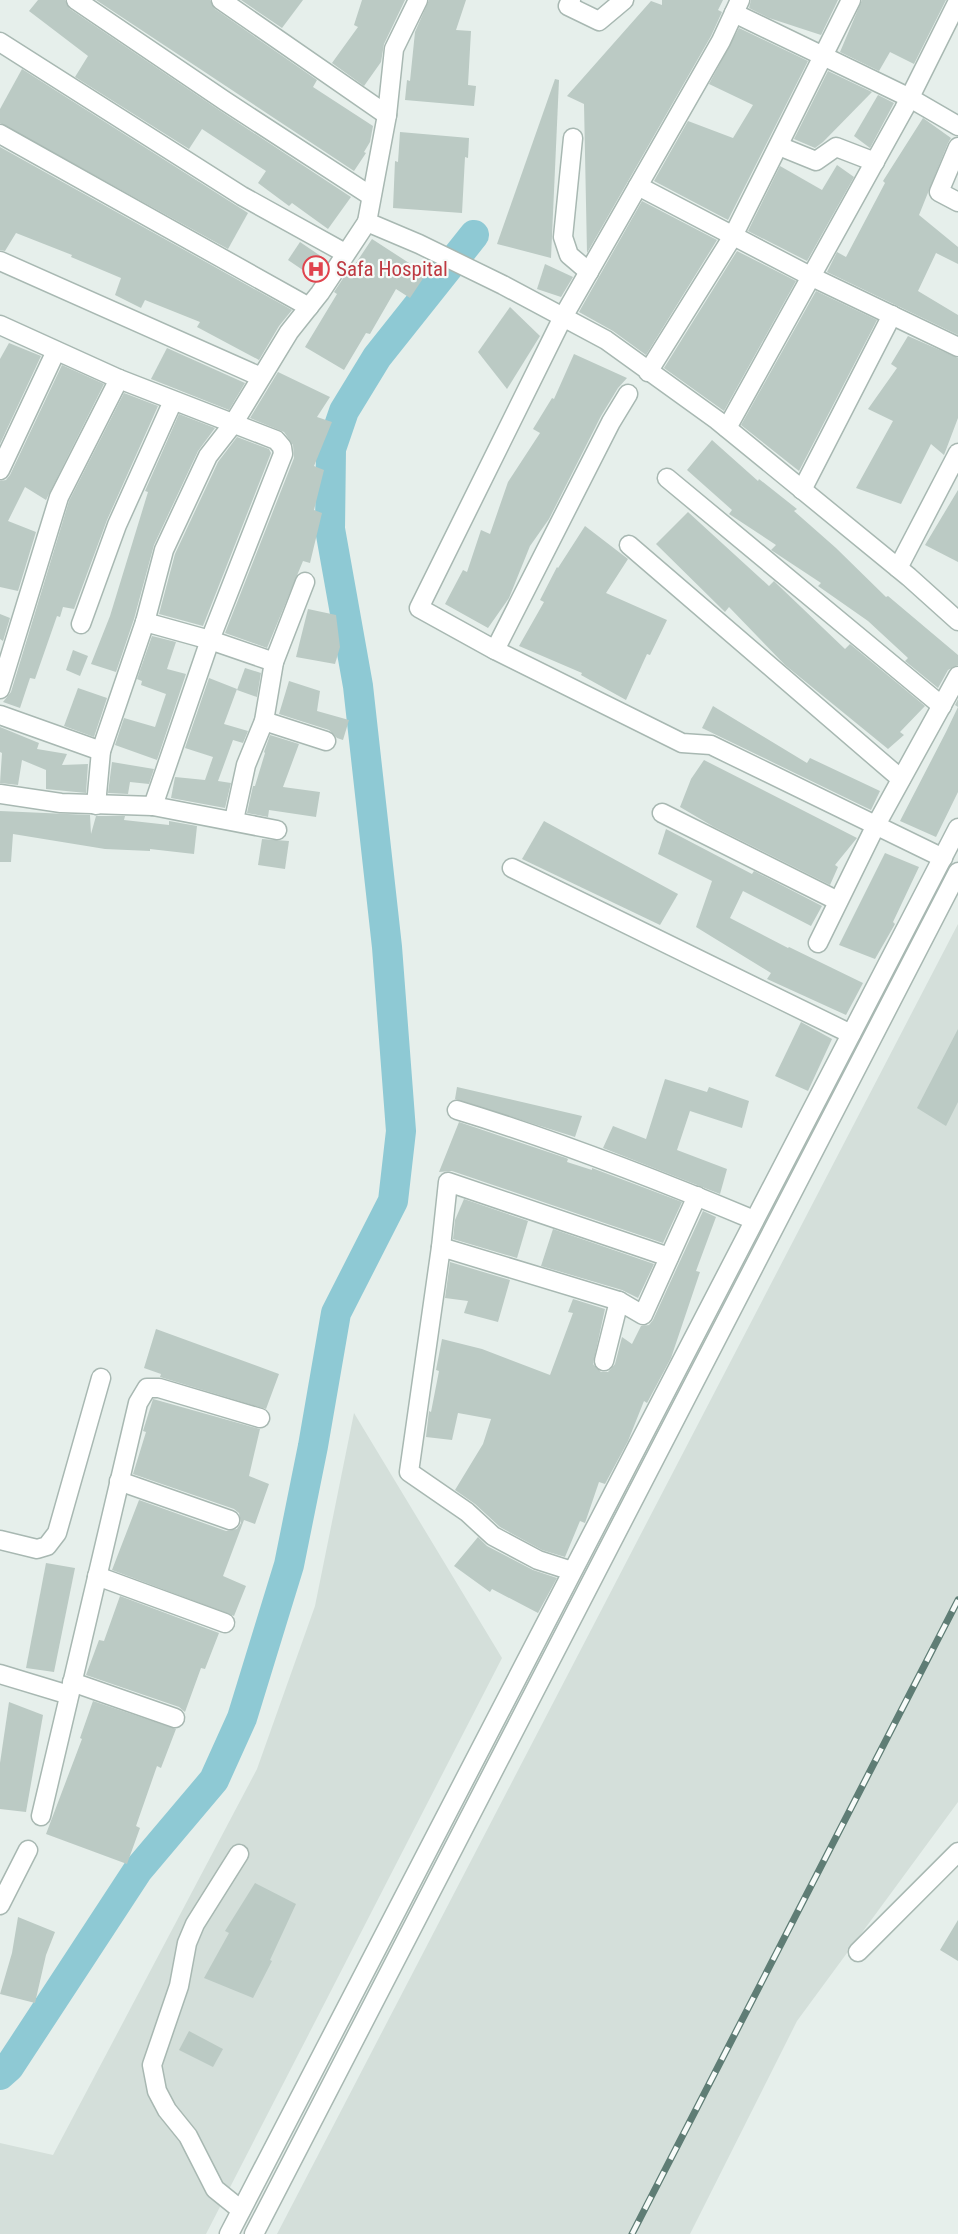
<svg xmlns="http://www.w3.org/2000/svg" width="958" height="2234" font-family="'Roboto Condensed',sans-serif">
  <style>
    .built { fill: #d4dfda }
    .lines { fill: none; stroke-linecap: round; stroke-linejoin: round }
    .river { stroke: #8ec9d4; stroke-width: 30 }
    .building { fill: #bbcac4 }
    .minor-casing { stroke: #a8b8b2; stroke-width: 21 }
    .minor { stroke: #fff; stroke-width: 18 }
    .rail-casing { stroke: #5f7d75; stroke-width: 7 }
    .rail { stroke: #f7fbf9; stroke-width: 4.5; stroke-dasharray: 14; stroke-linecap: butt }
    .labels { text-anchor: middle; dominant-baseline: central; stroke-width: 4.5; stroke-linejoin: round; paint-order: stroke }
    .health-label { font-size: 21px; fill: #be3a42; stroke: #f7fbf9; text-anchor: start }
  </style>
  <rect width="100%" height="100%" fill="#e6efeb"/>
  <g class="built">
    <path d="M958,924v878l-161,219 -107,213h-413z"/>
    <path d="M354,1413l148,245 -296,576h-206v-91l53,12 204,-386 58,-163z"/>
  </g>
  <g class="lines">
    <path class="river" d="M0,2075l9,-8 129,-197 76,-90 28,-62 47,-153 24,-119 23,-133 57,-112 8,-70 -14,-184 -29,-261 -28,-157 1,-80 13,-38 33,-54 97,-122"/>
  </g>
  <g class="building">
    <path d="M38,0h27l5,9 149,101 132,87 -23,32 -36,-26 -3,3 -31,-23 8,-12 -64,-42 -13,20 -114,-72 13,-21 -59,-45z"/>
    <path d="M96,0h114l5,9 102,71 -4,7 60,39 -3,16 -6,10 2,1 -12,18z"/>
    <path d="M241,0h62l-21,28z"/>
    <path d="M362,0h43l-21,44 -3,18 -17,24 -32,-23 26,-36 -4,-2z"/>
    <path d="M429,0h37l-10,30 15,1 -3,54 8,1 -2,20 -69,-6 2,-20 3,1 5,-49z"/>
    <path d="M662,0h61l-5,10 4,2 -11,24 -124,217 -3,-149 -17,-8 84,-95 11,4z"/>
    <path d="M751,0h87l-17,35 -52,-17 -20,-10z"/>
    <path d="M862,0h84l-32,64 -24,-12 -11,19 -39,-19z"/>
    <path d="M739,28l69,33 -80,159 -74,-39 34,-60 45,17 20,-33 -44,-21z"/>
    <path d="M22,69l226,144 -20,36 -228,-126v-14z"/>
    <path d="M828,71l44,21 -49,50 -8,6 -21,-9z"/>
    <path d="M555,79l4,1 -8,178 -54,-14z"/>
    <path d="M878,95l16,8 -24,45 -16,-12z"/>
    <path d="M923,118l28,20 -3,5 -29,72 39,32v17l-22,-11 -18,38 40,24v20l-131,-63 10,-20 9,5 39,-74 -2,-2z"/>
    <path d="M400,132l69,6 -1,20 -3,-1 -3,56 -69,-5 2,-47 3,1z"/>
    <path d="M0,147l292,163 -13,16 -20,34 -62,-33 3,-5 -55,-22 -4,8 -26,-13 6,-17 -50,-21 1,-2 -56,-22 -11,18 -5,-1z"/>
    <path d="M837,165l17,12 -47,84 -59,-30 32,-65 42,24z"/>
    <path d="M642,201l75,39 -71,115 -33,-24 -34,-19z"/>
    <path d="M372,239l54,35 -16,24 -14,-9 -26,45 -4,-1 -22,37 -39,-23 32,-53 -3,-2 12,-18 2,1z"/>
    <path d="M300,242l28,19 -12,18 -28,-19z"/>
    <path d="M737,251l59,30 -72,130 -60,-43z"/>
    <path d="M545,264l28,13 -12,20 -24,-8z"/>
    <path d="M816,291l61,29 -78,151 -58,-46z"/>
    <path d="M510,307l30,29 -33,53 -29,-37z"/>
    <path d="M908,336l50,22v60l-14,37 -13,-11 -30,60 -45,-16 37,-67 -25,-12 29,-41 -6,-4z"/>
    <path d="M9,343l32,13 -41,88v-85z"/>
    <path d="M167,348l78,35 -16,27 -78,-31z"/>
    <path d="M574,354l53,24 -9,10 -17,28 -52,103 -19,27 -21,52 -21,30 -43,-24 18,-34 4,2 14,-42 9,4 18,-52 32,-49 -7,-4 19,-31 2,1z"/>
    <path d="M62,365l42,19 -58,116 -21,-13 -17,34 28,11 -18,59 -18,-4v-106l6,-1 4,-5z"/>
    <path d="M278,372l52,25 -13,20 15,5 -18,44 10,4 -10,40 8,3 -12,50 -7,-2 -36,87 -42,-15 69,-175 -1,-13 -9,-13 -34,-14z"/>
    <path d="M124,393l34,13 -51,114 -33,89 -11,-2 -3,10 -3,-1 -22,63 -5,-1 -10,30 -17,-6 8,-10 58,-191z"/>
    <path d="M179,414l36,14 -17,23 -44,94 -20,74 -18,53 -25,-8 19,-48 38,-124 -3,-1z"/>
    <path d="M237,437l32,12 2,4 -68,173 -44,-12 16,-60 43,-92z"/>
    <path d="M712,440l46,41 1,-2 38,30 -3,2 42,37 50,49 2,-1 70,59v10l-10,5 -10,18 -33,-27 3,-3 -40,-37 -50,-35 3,-3 -50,-33 5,-5 -47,-31 3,-4 -45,-40z"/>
    <path d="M958,490v72l-33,-17z"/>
    <path d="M688,512l81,74 5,-5 4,4 67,64 5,-5 75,62 -25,26 4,3 -16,14 -103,-84 -56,-58 -4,5 -69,-68z"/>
    <path d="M585,526l43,33 -22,34 61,27 -17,35 -3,-1 -21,46 -45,-25 1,-2 -63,-27 25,-44 -4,-2 17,-33 1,1z"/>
    <path d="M308,609l28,6 4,32 -5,17 -39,-7z"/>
    <path d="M0,614l10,4 -7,23 -3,-2z"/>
    <path d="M152,636l24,6 -9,27 19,5 -29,86 -42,-15 9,-27 31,9 11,-33 -25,-9 1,-4 -5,-2z"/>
    <path d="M73,650l15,6 -8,20 -14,-6z"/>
    <path d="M245,668l16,5 -4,24 -20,-7z"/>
    <path d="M209,678l28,11 -13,35 24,7 -5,12 -10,-3 -15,41 13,2 -6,25 -54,-10 4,-21 30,3 8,-23 -28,-9z"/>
    <path d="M289,681l31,10 -3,20 32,9 -6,20 -6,-2 -8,-8 -50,-16z"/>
    <path d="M78,688l29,10 -13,39 -30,-11z"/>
    <path d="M958,699v93l-22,45 -36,-16 46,-89 12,-25 -3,-2z"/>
    <path d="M713,706l94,57 3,-5 70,33 -9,19 -169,-82z"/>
    <path d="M0,727l39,16 -2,6 30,5 -5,11 26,-1 -2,29 -40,-4v-19l-24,-10 -4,25 -18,-2 2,-30 -2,-1z"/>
    <path d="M270,735l29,9 -16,43 37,5 -4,25 -47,-7 -1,7 -21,-4 6,-27h2l10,-33 -1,-1z"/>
    <path d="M704,760l153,78 -22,27 3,2 -8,18 -116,-58 -34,-20 11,-28z"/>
    <path d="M112,762l42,7 -5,15 -19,-2 -2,12 -20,-1z"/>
    <path d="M0,811l90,4 1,19 5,-18h29l-1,4 45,5v-4l28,5 -3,28 -44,-5v2l-45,-2 -92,-15 -2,28h-11z"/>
    <path d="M544,821l134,73 -18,31 -138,-66z"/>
    <path d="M666,829l86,45 2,-3 68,35 -11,20 -68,-35 -13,27 58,30 1,-1 74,36 -17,32 -79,-36 4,-6 -75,-46 16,-46 -54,-27z"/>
    <path d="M262,839l27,2 -4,28 -27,-4z"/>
    <path d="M885,853l34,14 -26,55 2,2 -20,35 -36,-14z"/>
    <path d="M801,1022l31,17 -24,52 -33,-15z"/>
    <path d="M958,1029v73l-12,24 -29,-18z"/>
    <path d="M665,1079l42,13 2,-5 40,14 -7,27 -52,-17 -13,39 50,19 -7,25 -117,-46 10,-22 33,13z"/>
    <path d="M457,1087l125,29 -7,21 -120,-38z"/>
    <path d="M459,1122l107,36 2,1 -1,3 25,8v-2l90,34 -19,41 -211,-72 -13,1z"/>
    <path d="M464,1199l64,22 -11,37 -64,-19 2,-19z"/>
    <path d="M703,1211l13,6 -20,54 4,1 -29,86 -24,45 -3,-2 -16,40 -23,43 -6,-2 -14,41 -5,-2 -15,36 -23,-7 -42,-23 -25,-23 -20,-14 28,-46 8,-25 -33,-6 -6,27 -26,-3 3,-26 2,1 8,-41 -3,-1 6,-31 40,10 68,26 23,-62 -5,-1 5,-13 32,10 -12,55 8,8h7l7,-8 7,-27 10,7 9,-18 8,-1 4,-5z"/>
    <path d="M553,1229l101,35 -16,34 -16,-8 -81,-24z"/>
    <path d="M450,1262l60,18 -12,42 -34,-9 4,-12 -23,-3z"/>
    <path d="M156,1329l123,45 -13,35 -106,-32 1,-3 -17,-6z"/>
    <path d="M153,1399l107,30 -11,47 20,8 -14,40 -11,-4 -21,56 23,10 -12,30 -122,-46 27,-70 87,31 11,-2 4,-6 -2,-10 -5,-4 -101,-35 13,-42 -3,-1z"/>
    <path d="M478,1537l9,9 46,24 24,8 -19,35 -46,-24 -2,3 -36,-26z"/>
    <path d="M46,1563l29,5 -21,104 -28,-4z"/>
    <path d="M120,1596l99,37 -14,36 -4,-1 -16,44 -6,-5 -93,-32 13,-35 5,1z"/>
    <path d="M93,1701l83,28 -15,39 -4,-2 -21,60 4,2 -13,36 -81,-30 36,-95 -2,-1z"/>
    <path d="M9,1702l34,13 -17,97 -26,-3v-46z"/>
    <path d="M255,1883l41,21 -26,56 2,1 -19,37 -49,-20 25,-45 -4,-2z"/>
    <path d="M18,1917l37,15 -9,23 -11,48 -35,-9 12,-41z"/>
    <path d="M958,1920v41l-18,-11z"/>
    <path d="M189,2031l34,18 -10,18 -34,-17z"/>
  </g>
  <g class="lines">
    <g class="minor-casing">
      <g id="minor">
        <path d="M76,0l149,101 146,95"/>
        <path d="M221,0l166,115"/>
        <path d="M418,0l-24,49 -7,66 -20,107 52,22 84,41 103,55 111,80 192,157 49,44"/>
        <path d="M571,0l-3,6 31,15 25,-21"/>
        <path d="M740,0l-19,41 -158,276 -144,291 76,42 187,93 29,2 232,113"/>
        <path d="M734,13l176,85 48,28"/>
        <path d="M0,42l242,154 103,57"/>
        <path d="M0,134l309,173"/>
        <path d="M573,138l-10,99 6,18 20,17"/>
        <path d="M779,146l37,15 20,-14 39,15"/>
        <path d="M958,147l-19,45 19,10"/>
        <path d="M638,186l174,91 146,70"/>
        <path d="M0,261l261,116"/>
        <path d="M0,325l119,54"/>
        <path d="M648,372l85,-136 118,-236"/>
        <path d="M727,428l177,-319 54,-108"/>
        <path d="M0,470l56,-119"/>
        <path d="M667,478l275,228"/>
        <path d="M802,490l90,-175"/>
        <path d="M629,545l272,234"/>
        <path d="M898,568l60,-115"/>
        <path d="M145,622l65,18 64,22"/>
        <path d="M81,624l36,-99 56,-124"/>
        <path d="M495,650l116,-228 17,-28"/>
        <path d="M0,689l59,-192 60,-118 157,61 6,7 1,7 -73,186 -57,166"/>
        <path d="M0,715l101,36"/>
        <path d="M264,721l62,20"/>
        <path d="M0,794l61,9 92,3 124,24"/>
        <path d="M96,805l5,-54 44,-129 19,-72 44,-94 25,-32 56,-92 31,-39 47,-71"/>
        <path d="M662,813l176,88"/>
        <path d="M234,820l12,-55 18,-44 10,-59 31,-80"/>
        <path d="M512,868l339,166"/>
        <path d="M818,943l58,-118 82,-149"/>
        <path d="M457,1110c102,31 199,69 297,110"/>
        <path d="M441,1247l7,-65 221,75"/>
        <path d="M604,1361l15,-60"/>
        <path d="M119,1481l111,39"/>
        <path d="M0,1540l37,9 10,-3 10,-13 44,-155"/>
        <path d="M572,1571l-34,-11 -45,-24 -26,-24 -58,-40 32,-225 178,54 24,14 54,-119"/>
        <path d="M97,1576l128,47"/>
        <path d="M0,1674l69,21"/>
        <path d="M72,1682l103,36"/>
        <path d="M41,1816l97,-413 9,-15h12l101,30"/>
        <path d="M239,1854l-44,70 -8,19 -8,43 -27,79 5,26 10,19 21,26 27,53 26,21"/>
        <path d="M0,1905l28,-55"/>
        <path d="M858,1952l100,-100"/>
        <path d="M229,2234l729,-1406"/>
        <path d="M254,2234l704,-1362"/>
      </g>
    </g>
    <use href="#minor" class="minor"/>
    <g class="rail-casing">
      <path id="rail" d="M632,2234l326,-634"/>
    </g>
    <use href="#rail" class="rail"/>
  </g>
  <defs>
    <g id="hospital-ring" transform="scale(1.35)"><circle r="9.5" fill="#f7fbf9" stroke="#e0444e" stroke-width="1.5"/><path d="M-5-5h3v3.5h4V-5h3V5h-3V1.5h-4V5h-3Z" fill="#e0444e"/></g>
  </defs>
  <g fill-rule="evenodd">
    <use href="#hospital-ring" x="316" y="269"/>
  </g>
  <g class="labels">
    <g class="health-label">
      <text x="336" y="269">Safa Hospital</text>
    </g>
  </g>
</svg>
